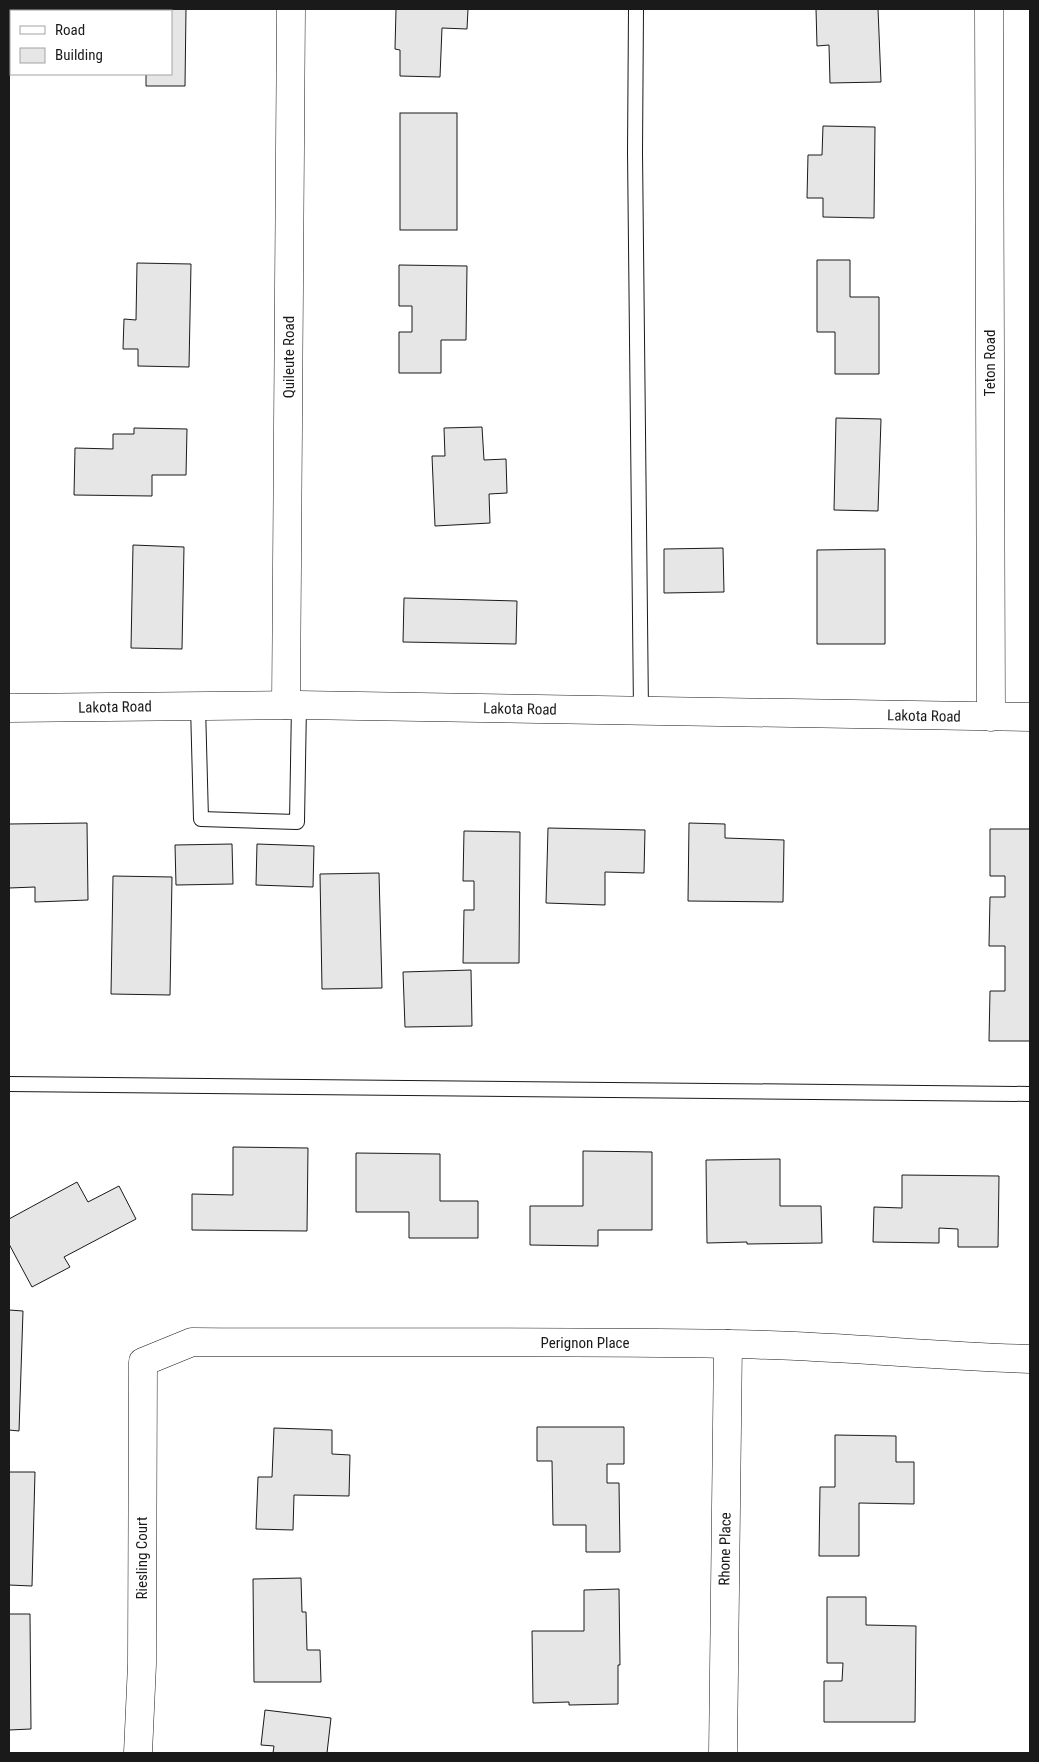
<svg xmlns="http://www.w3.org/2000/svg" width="1039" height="1762" font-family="'Roboto Condensed',sans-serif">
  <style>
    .building { fill: #e6e6e6; stroke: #1a1a1a }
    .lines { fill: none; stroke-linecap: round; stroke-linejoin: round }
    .service-casing { stroke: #1a1a1a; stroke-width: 16 }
    .minor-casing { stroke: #1a1a1a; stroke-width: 29 }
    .service { stroke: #fff; stroke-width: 14 }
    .minor { stroke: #fff; stroke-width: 28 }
    .labels { text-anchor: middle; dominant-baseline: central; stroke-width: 4; stroke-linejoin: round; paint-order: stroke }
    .street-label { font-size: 15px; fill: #1a1a1a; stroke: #fff }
  </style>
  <rect width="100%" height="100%" fill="#fff"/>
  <g class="building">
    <path d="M147,9h39l-1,77h-39v-12h25v-63h-24z"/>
    <path d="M396,9h72l-1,20 -25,-1 -2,49 -40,-1v-26l-5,-1z"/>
    <path d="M816,9h62l3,73 -51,1 -1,-38 -12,1z"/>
    <rect x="400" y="113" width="57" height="117"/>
    <path d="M823,126l52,1 -1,91 -51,-1v-19h-16l1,-43h14z"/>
    <path d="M817,260h33v37h29v77h-44v-42h-18z"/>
    <path d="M137,263l54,1 -2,103 -51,-1v-17h-15l1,-30 12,1z"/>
    <path d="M399,265l68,1 -1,74h-25v33h-42v-41h13v-26h-13z"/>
    <path d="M836,418l45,1 -3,92 -44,-1z"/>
    <path d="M482,427l2,33 22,-1 1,34 -18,1 1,29 -55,3 -3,-70h13l-1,-28z"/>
    <path d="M134,428l53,1 -1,46h-34v21l-78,-1 1,-47 38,1v-15h21z"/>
    <path d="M133,545l51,2 -2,102 -51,-1z"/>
    <path d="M723,548l1,44 -60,1v-44z"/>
    <path d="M885,549v95h-68v-94z"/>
    <path d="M404,598l113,3 -1,43 -113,-2z"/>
    <path d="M87,823l1,77 -53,2v-15l-26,1v-64z"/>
    <path d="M689,823l36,1v14l59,2 -1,62 -95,-1z"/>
    <path d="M548,828l97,2 -1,43 -39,-1v33l-59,-2z"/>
    <path d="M990,829h40v212h-41l1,-50h15v-45h-16l1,-49h15v-21h-15z"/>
    <path d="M464,831l56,1 -1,131h-56l1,-53h10v-29h-11z"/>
    <path d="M232,844l1,40 -57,1 -1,-40z"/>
    <path d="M257,844l57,2 -1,41 -57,-2z"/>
    <path d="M379,873l3,115 -60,1 -2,-115z"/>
    <path d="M113,876l59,1 -2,118 -59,-1z"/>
    <path d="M471,970l1,56 -67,1 -2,-55z"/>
    <path d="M233,1147l75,1 -1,83 -115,-1v-36l41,1z"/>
    <path d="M583,1151l69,1v78h-54v16l-68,-1v-39h53z"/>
    <path d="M356,1153l84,1v47h38v37h-69v-26h-53z"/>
    <path d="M780,1159v47h41l1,37 -75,1v-2l-40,1 -1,-83z"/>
    <path d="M902,1175l97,1 -1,71h-40v-18l-19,-1v15l-66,-1 1,-35 28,1z"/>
    <path d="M77,1182l11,20 31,-16 17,33 -72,38 6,10 -38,20 -23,-43v-25z"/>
    <path d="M9,1310l14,1 -4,120 -10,-1z"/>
    <path d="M537,1427h87v37h-17v19h12l1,69h-34v-27h-33l-1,-64h-15z"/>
    <path d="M274,1428l58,2v24l18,1 -1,41 -55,-1 -1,35 -37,-1 2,-52h14z"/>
    <path d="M835,1435l61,1v26h18v42l-55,-1v53h-40l1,-69h15z"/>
    <path d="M9,1472h26l-3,114 -23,-1z"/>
    <path d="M301,1578l1,34h4l1,38h13l1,32h-67l-1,-103z"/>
    <path d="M619,1589l1,76h-2v39l-49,1v-3l-36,1 -1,-72h52v-41z"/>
    <path d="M827,1597h39v28l50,1 -1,96h-91v-41h18l1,-18h-16z"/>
    <path d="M9,1614h21l1,115 -22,1z"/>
    <path d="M265,1710l66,8 -4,35h-54l1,-7 -13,-1z"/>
  </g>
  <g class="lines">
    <g class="service-casing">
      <g id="service">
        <path d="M636,9l-1,143 6,559"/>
        <path d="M198,706l3,113 96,3 2,-117"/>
        <path d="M9,1084l1021,10"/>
      </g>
    </g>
    <g class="minor-casing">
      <g id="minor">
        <path d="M989,9l2,708"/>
        <path d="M286,705l5,-696"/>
        <path d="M9,708l290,-3 731,12"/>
        <path d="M138,1753l4,-89 1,-302 49,-20c179,1 357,-1 535,2 102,1 202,12 303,15"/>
        <path d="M723,1753l5,-409"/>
      </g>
    </g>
    <use href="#service" class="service"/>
    <use href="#minor" class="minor"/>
  </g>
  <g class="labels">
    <g class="street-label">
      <text transform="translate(289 357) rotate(-90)">Quileute Road</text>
      <text transform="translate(990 363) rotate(-90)">Teton Road</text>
      <text transform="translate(115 707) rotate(-1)">Lakota Road</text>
      <text transform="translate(520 709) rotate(1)">Lakota Road</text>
      <text transform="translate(924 716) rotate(1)">Lakota Road</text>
      <text x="585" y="1343">Perignon Place</text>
      <text transform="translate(725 1549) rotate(-89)">Rhone Place</text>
      <text transform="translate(142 1558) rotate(-90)">Riesling Court</text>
    </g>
  </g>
  <rect width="1039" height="1762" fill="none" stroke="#1a1a1a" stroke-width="20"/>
  <rect x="10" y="10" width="162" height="65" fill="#ffffff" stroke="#a3a3a3"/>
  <rect x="20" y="26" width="25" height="8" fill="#ffffff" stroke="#a3a3a3"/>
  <text x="55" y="35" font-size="15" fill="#1a1a1a">Road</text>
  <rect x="20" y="48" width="25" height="15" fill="#e6e6e6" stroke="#a3a3a3"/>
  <text x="55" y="60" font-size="15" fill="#1a1a1a">Building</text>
</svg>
